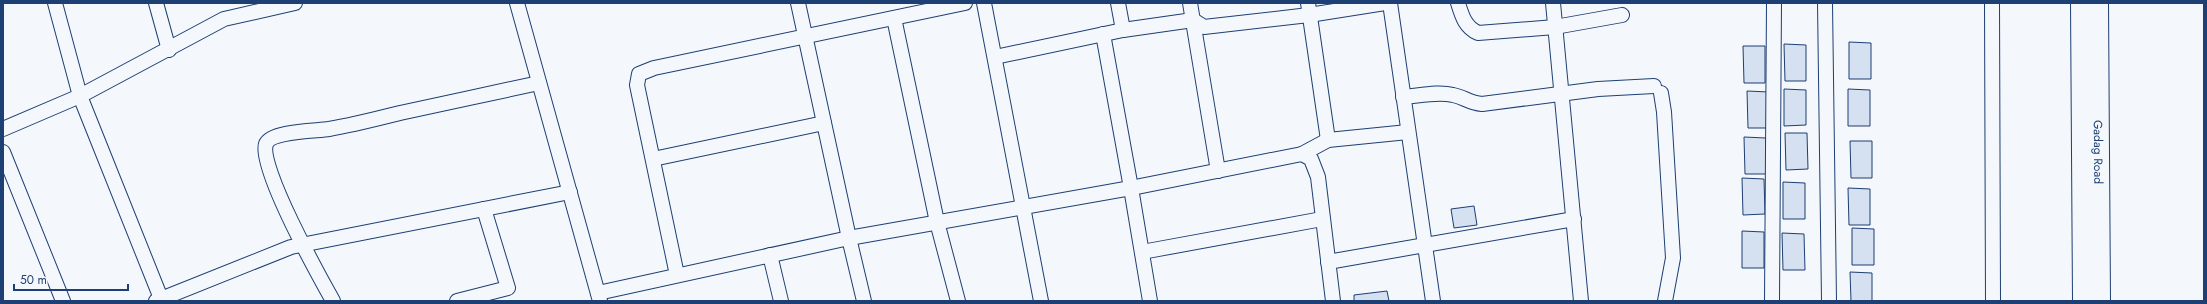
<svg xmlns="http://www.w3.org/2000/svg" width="2207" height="304" font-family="Jost,sans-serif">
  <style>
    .building { fill: #d5e0f0; stroke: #1d3f73 }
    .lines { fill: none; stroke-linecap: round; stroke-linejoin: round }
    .minor-casing { stroke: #1d3f73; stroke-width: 16 }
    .trunk-casing { stroke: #1d3f73; stroke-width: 24 }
    .minor { stroke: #f4f7fb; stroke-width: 14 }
    .trunk { stroke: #f4f7fb; stroke-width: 22 }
    .labels { text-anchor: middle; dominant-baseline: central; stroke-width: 3; stroke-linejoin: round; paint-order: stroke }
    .street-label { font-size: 12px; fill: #1d3f73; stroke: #f4f7fb }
  </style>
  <rect width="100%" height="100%" fill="#f4f7fb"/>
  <g class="building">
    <path d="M1849,42l22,1v36h-22z"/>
    <path d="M1784,44l22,1v36h-21z"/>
    <path d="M1743,46h22v37h-21z"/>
    <path d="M1784,89l22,1v35l-22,1z"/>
    <path d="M1848,89l22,1v36h-22z"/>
    <path d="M1747,91l22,1v36h-21z"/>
    <path d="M1785,133h22l1,36 -22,1z"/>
    <path d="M1744,137l22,1v36h-21z"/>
    <path d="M1850,141h22v37h-21z"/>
    <path d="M1742,178l22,1 1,35 -22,1z"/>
    <path d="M1783,182l22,1v36h-22z"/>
    <path d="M1848,188l22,1v36h-21z"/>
    <path d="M1474,206l3,19 -23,3 -3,-19z"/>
    <path d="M1852,228l22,1v36h-22z"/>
    <path d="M1742,231l22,1v36h-22z"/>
    <path d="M1782,233l22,1 1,36h-22z"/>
    <path d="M1850,272l22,1v28h-21z"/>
    <path d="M1387,291l2,10h-35v-6z"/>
  </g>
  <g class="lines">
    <g class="minor-casing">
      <g id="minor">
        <path d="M55,3l25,93 82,205"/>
        <path d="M156,3l13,47"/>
        <path d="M517,3l83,298"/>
        <path d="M798,3l51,235 15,63"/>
        <path d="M984,3l57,298"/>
        <path d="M1118,3l5,27"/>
        <path d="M1190,3l28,168"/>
        <path d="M1308,3l20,137"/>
        <path d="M1390,3l43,298"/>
        <path d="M1458,3c4,13 7,24 20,30l77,-6 67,-12"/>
        <path d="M1553,3l28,298"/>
        <path d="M1825,3l4,298"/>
        <path d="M1992,3l1,298"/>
        <path d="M894,18l43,204 21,79"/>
        <path d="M1103,34l28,154 19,113"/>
        <path d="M995,57l128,-27 70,-10 11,7 105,-12 76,-12"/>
        <path d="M1661,93l3,19 9,146 -8,43"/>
        <path d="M1403,97c15,-1 35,-6 50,-2 11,2 16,8 29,9l116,-15 56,-3"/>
        <path d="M3,129l77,-33 144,-77 71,-16"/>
        <path d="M3,152l60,149"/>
        <path d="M1302,154l26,-14 80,-8"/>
        <path d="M653,159l171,-36"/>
        <path d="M1142,252l180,-33"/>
        <path d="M770,255l11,46"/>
        <path d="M1328,262l246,-43"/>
        <path d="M677,275l-40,-190 2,-11 15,-6 311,-65"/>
        <path d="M598,293l251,-55 282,-50 171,-34 9,5 7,18 15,124"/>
        <path d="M156,301l135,-54 279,-55"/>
        <path d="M333,301c-14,-25 -75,-135 -67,-157 5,-13 50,-13 63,-15 24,-4 47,-10 71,-16 46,-10 93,-20 139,-30"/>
        <path d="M457,301l51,-13 -24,-79"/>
        <path d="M1772,301l2,-298"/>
      </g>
    </g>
    <g class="trunk-casing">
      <g id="trunk">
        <path d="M2082,3l2,298"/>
        <path id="s1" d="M2097,3l2,298"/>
      </g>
    </g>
    <use href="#minor" class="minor"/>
    <use href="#trunk" class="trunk"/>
  </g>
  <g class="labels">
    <g class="street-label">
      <text stroke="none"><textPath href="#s1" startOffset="149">Gadag Road</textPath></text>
    </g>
  </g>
  <rect width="2207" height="304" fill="none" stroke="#1d3f73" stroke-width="8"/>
  <path d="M14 284v6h114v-6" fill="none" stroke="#1d3f73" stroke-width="2"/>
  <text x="20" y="284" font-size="12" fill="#1d3f73" stroke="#f4f7fb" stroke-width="3" paint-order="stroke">50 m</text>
</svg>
